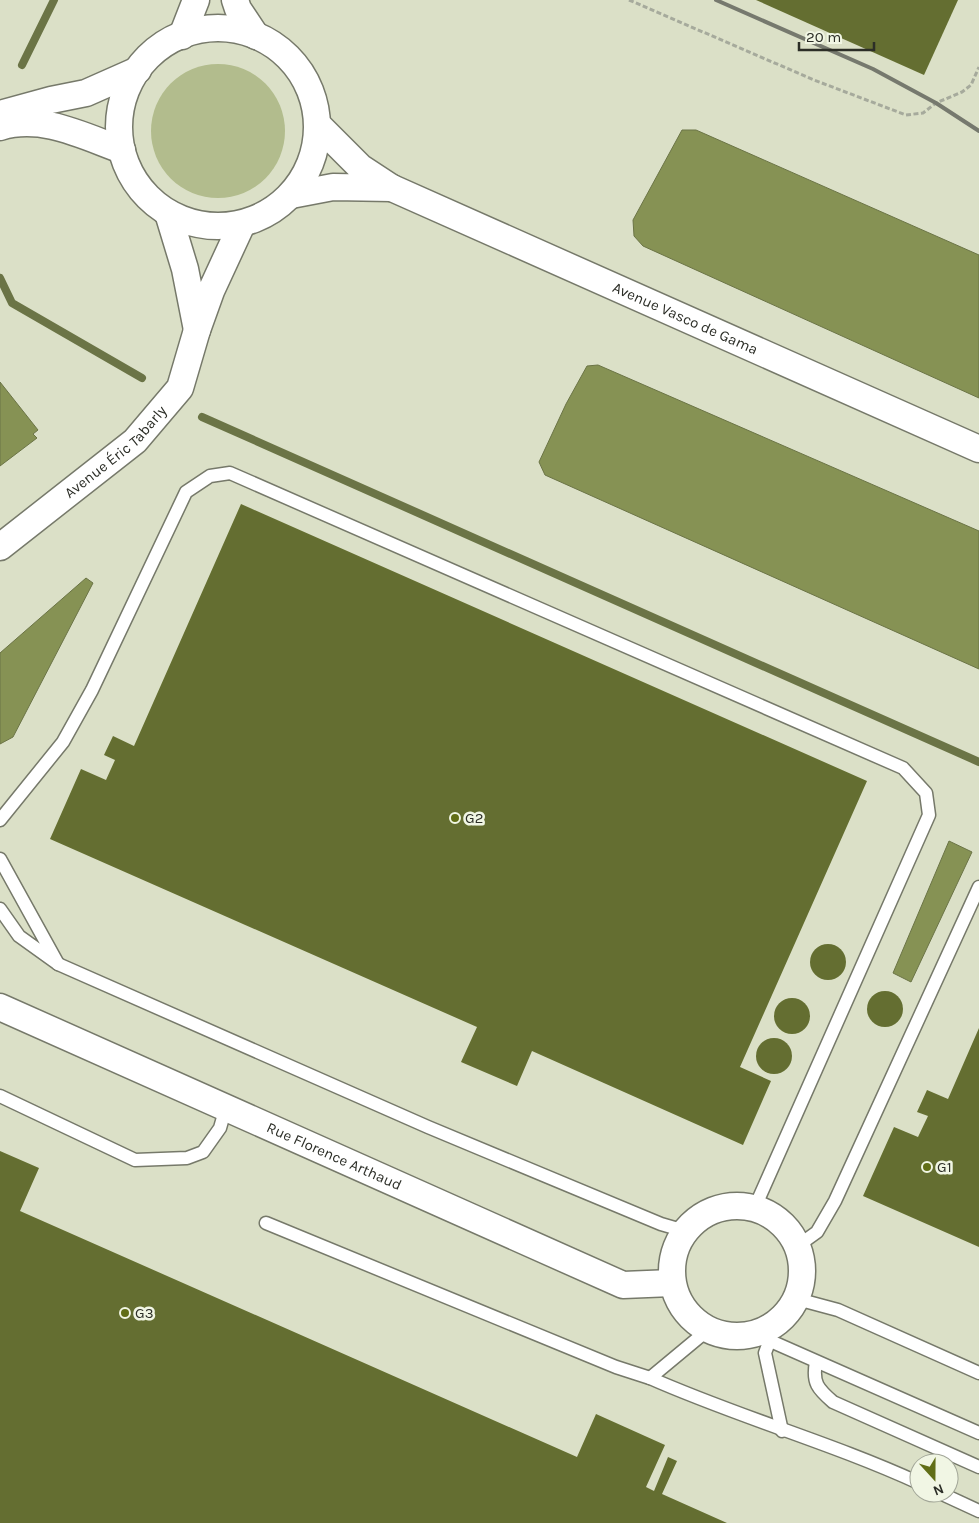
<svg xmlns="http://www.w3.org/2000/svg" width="979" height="1523" font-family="Karla,sans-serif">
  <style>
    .built { fill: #dbe0c7; fill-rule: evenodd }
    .green { fill: #b2bc8d }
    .water { fill: #869254; stroke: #6b7446 }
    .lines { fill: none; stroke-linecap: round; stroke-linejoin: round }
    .stream { stroke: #6b7446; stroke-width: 8 }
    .building { fill: #646e31 }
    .lane-casing { stroke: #76796a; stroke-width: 15 }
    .street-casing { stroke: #76796a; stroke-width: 29 }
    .path { stroke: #a6aa9c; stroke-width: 3; stroke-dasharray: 5 2.5; stroke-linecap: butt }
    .lane { stroke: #fff; stroke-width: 12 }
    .street { stroke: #fff; stroke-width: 26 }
    .rail { stroke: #76796e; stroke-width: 4 }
    .poi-dot { fill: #616e17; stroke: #f1f6e4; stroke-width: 2 }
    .labels { text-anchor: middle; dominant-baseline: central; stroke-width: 5; stroke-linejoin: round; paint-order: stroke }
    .street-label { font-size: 15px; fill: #2c2e27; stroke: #f1f6e4 }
    .poi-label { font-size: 15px; fill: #2c2e27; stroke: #f1f6e4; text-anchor: start }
  </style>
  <rect width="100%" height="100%" fill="#e4e8d7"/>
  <path class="built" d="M0,0h979v1523h-979zM919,1463h30v30h-30z"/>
  <circle class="green" cx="218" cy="131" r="67"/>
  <g class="water">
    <path d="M682,130h14l283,125v143l-336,-152 -9,-10 -1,-16z"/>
    <path d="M598,365l381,166v138l-434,-194 -6,-13 27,-58 21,-38z"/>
    <path d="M0,382l38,48 -5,4 4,4 -37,28z"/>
    <path d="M86,578l7,5 -80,154 -13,7v-91z"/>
    <path d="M949,841l23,11 -61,130 -18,-9z"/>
  </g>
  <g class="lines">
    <g class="stream">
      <path d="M22,65l32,-65"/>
      <path d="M0,278l12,25 130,75"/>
      <path d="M202,417l777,345"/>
    </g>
  </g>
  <g class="building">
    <path d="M756,0h202l-34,75z"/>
    <path d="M241,504l626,277 -127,286 31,14 -28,64 -211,-94 -15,35 -56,-24 16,-35 -427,-188 31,-70 25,11 9,-20 -11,-5 9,-19 21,10z"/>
    <circle cx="828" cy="962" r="18"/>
    <circle cx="885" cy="1009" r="18"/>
    <circle cx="792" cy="1016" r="18"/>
    <path d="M979,1028v219l-116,-51 31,-69 24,10 10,-21 -11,-4 10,-22 21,9z"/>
    <circle cx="774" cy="1056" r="18"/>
    <path d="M0,1151l39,17 -19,43 557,246 19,-43 69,31 -19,42 8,4 14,-34 9,4 -15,33 65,29h-727z"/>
  </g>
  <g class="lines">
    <g class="lane-casing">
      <g id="lane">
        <path d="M0,820l63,-78 29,-52 94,-198 24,-16 20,-3 673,295 23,25 3,22 -174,392"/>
        <path d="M0,859l58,105 -39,-28 -19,-27"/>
        <path d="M58,964l370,163 233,97 24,7"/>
        <path d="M0,1096l135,64 52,-2 16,-6 17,-24 6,-21"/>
        <path d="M266,1223l350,144 34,11"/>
        <path d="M799,1245l18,-13 18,-31 144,-314"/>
        <path d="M797,1299l41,11 141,63"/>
        <path d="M776,1323l-11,30 17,78"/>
        <path d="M709,1329l-59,49c88,39 182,65 269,105"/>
        <path d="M757,1335l222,98"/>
        <path d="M816,1362c-4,21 2,27 17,40l146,65"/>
        <path d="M940,1493l39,18"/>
      </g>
    </g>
    <g class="street-casing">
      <g id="street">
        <path d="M235,0l3,9 18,27"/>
        <circle cx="218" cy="127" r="99"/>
        <path d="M182,36l14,-36"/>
        <path d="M0,114l51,-14 35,-7 52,-23"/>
        <path d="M0,127c42,-13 83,9 122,23"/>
        <path id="s1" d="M392,188l587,261"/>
        <path d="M291,195l42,-8 59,1 -32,-21 -42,-42"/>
        <path d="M168,213l17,56 12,61 14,-39 31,-67"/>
        <path id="s2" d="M0,547l135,-106 45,-53 17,-58"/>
        <path id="s3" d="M0,1007l623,278 49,-2"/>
        <circle cx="737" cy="1271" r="65"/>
      </g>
    </g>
    <path class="path" d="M629,0l185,80 92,35 17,-2 13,-10 26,-11 9,-7 8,-18"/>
    <use href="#lane" class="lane"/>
    <use href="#street" class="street"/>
    <path class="rail" d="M716,0l157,69 63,34 43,28"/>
  </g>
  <g class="poi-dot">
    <circle cx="455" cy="818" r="5"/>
    <circle cx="927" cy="1167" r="5"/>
    <circle cx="125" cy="1313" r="5"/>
  </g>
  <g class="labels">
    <g class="street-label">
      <text stroke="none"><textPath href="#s1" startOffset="321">Avenue Vasco de Gama</textPath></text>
      <text stroke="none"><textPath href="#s2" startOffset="150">Avenue Éric Tabarly</textPath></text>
      <text stroke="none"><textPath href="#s3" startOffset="366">Rue Florence Arthaud</textPath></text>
    </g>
    <g class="poi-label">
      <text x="465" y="818">G2</text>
      <text x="937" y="1167">G1</text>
      <text x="135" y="1313">G3</text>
    </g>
  </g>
  <g transform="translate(934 1478) rotate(159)"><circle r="24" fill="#f1f6e4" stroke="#a2a698"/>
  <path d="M0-4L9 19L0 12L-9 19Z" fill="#616e17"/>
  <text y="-8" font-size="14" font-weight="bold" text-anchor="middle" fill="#2c2e27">N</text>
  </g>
  <path d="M799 42v8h75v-8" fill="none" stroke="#2c2e27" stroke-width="2.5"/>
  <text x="806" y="42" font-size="15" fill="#2c2e27" stroke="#f1f6e4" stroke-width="4" paint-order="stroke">20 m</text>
</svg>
